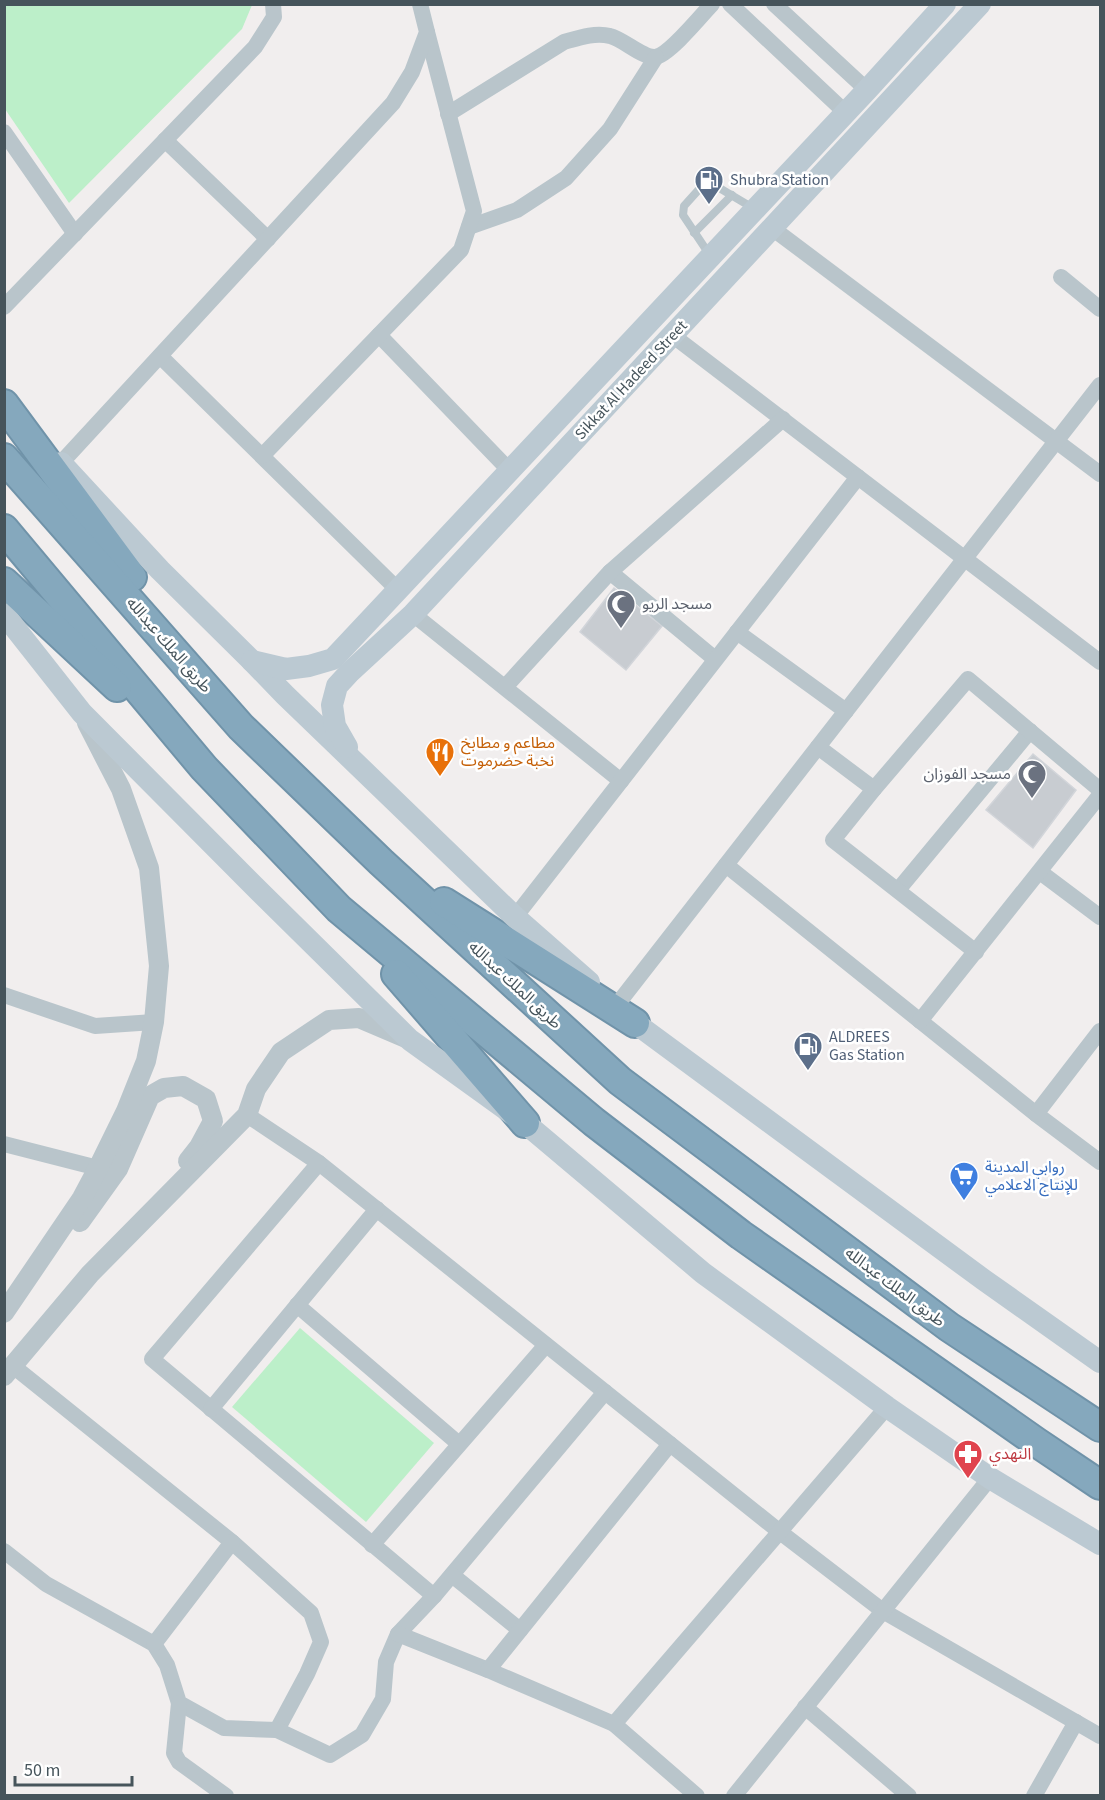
<svg xmlns="http://www.w3.org/2000/svg" width="1105" height="1800" font-family="'Source Sans 3','Noto Sans Arabic',sans-serif">
  <style>
    .green { fill: #bcefc9 }
    .building { fill: #c8ccd1; stroke: #d2d5da; stroke-width: 1.5 }
    .lines { fill: none; stroke-linecap: round; stroke-linejoin: round }
    .motorway-casing { stroke: #7093a9; stroke-width: 32 }
    .service { stroke: #b9c5cb; stroke-width: 8 }
    .minor { stroke: #b9c5cb; stroke-width: 16 }
    .tertiary { stroke: #b9c5cb; stroke-width: 20 }
    .secondary { stroke: #bbc9d2; stroke-width: 22 }
    .motorway { stroke: #85a8bd; stroke-width: 28 }
    .labels { text-anchor: middle; dominant-baseline: central; stroke-width: 5; stroke-linejoin: round; paint-order: stroke }
    .service-label { font-size: 16px; fill: #4e5e75; stroke: #fff; text-anchor: start }
    .street-label { font-size: 16px; fill: #46545b; stroke: #fff }
    .worship-label { font-size: 16px; fill: #5b616d; stroke: #fff; text-anchor: start }
    .food-label { font-size: 16px; fill: #c56008; stroke: #fff; text-anchor: start }
    .shop-label { font-size: 16px; fill: #366cbe; stroke: #fff; text-anchor: start }
    .health-label { font-size: 16px; fill: #be3a42; stroke: #fff; text-anchor: start }
  </style>
  <rect width="100%" height="100%" fill="#f1eeee"/>
  <g class="green">
    <path d="M4,5l1,-1 247,1 -10,24 -173,174 -64,-94z"/>
    <path d="M300,1328l134,115 -68,79 -134,-115z"/>
  </g>
  <g class="building">
    <path d="M614,588l48,38 -36,44 -46,-38z"/>
    <path d="M1033,754l43,36 -43,58 -47,-38z"/>
  </g>
  <g class="lines">
    <g class="motorway-casing">
      <g id="motorway">
        <path d="M4,404l128,173"/>
        <path d="M4,458l237,269 140,135 239,219 329,246 151,100"/>
        <path d="M4,529l200,239 135,141 255,213 147,113 295,207 64,43"/>
        <path d="M4,582l113,105"/>
        <path d="M444,902l191,121"/>
        <path d="M396,974l129,149"/>
      </g>
    </g>
    <g class="service">
      <path d="M694,233l38,-38"/>
      <path d="M709,254l-26,-39 1,-9 18,-20 7,-2 7,2 37,22"/>
    </g>
    <g class="minor">
      <path d="M730,4l116,109"/>
      <path d="M774,4l93,86"/>
      <path d="M448,114l116,-72c14,-4 31,-10 46,-6 13,3 33,22 45,21 13,-1 47,-42 57,-53"/>
      <path d="M4,132l71,102"/>
      <path d="M165,140l103,99"/>
      <path d="M469,227l48,-17 49,-32 44,-49 46,-72"/>
      <path d="M772,228l328,246"/>
      <path d="M1061,277l39,32"/>
      <path d="M4,307l251,-260 19,-30 -1,-13"/>
      <path d="M379,335l131,136"/>
      <path d="M672,335l428,327"/>
      <path d="M160,356l238,234"/>
      <path d="M262,456l199,-206 13,-39 -47,-179"/>
      <path d="M61,463l332,-360 19,-31 15,-40 -7,-28"/>
      <path d="M610,572l105,87"/>
      <path d="M413,614l208,167"/>
      <path d="M737,632l109,79"/>
      <path d="M505,687l105,-115 173,-153"/>
      <path d="M818,747l56,42"/>
      <path d="M726,865l310,249 64,48"/>
      <path d="M1040,872l60,45"/>
      <path d="M898,890l132,-159"/>
      <path d="M515,917l343,-440"/>
      <path d="M976,952l-143,-112 41,-51 94,-110 132,111"/>
      <path d="M4,995l91,31 59,-4"/>
      <path d="M616,1006l484,-621"/>
      <path d="M920,1021l180,-226"/>
      <path d="M1036,1114l64,-83"/>
      <path d="M247,1115l72,48 461,369 103,79 217,125"/>
      <path d="M4,1144l94,24"/>
      <path d="M319,1163l-167,196 282,237"/>
      <path d="M297,1305l162,139"/>
      <path d="M13,1366l219,176 79,71 10,29 -14,32 -30,56"/>
      <path d="M211,1409l166,-200"/>
      <path d="M372,1545l174,-200"/>
      <path d="M4,1551l42,33 108,60 13,21 12,38 45,25 53,2 53,25 32,-20 21,-36 3,-37 12,-28 36,-38 171,-204"/>
      <path d="M452,1575l68,55"/>
      <path d="M398,1634l90,36 126,54 83,72"/>
      <path d="M154,1644l78,-102"/>
      <path d="M488,1670l182,-226"/>
      <path d="M179,1703l-5,50 5,9 47,34"/>
      <path d="M805,1707l104,89"/>
      <path d="M614,1724l273,-317"/>
      <path d="M734,1796l256,-318"/>
      <path d="M1034,1796l42,-74"/>
    </g>
    <g class="tertiary">
      <path d="M80,1222l38,-53 32,-73 14,-8 19,-2 23,13 7,22 -14,26 -11,14"/>
      <path d="M4,1313l78,-115 16,-30 28,-57 20,-50 8,-39 5,-56 -10,-98 -28,-79 -34,-66"/>
      <path d="M4,1376l86,-102 157,-159 9,-26 25,-37 48,-32 30,-2 47,20"/>
    </g>
    <g class="secondary">
      <path d="M61,463l99,107 92,91 33,34 230,222 74,65"/>
      <path d="M4,614l78,99 176,177 152,150 115,83 178,150 184,134 103,71 110,66"/>
      <path d="M252,661l34,8 23,-3 24,-7 534,-569 78,-86"/>
      <path d="M347,747l-12,-21 -3,-21 5,-19 12,-13 64,-59 567,-610"/>
      <path d="M622,1012l13,11 349,257 116,82"/>
    </g>
    <use href="#motorway" class="motorway"/>
  </g>
  <defs>
    <g id="fuel-pin" transform="scale(1.5)"><path d="M0 17L-7.5 6A9.5 9.5 0 1 1 7.5 6Z" fill="#5c6f8a" stroke="#fff"/><path d="M-5.5-6h7V0h2V4h1.3V-2.5L3-4.5l.8-.8L6-3V5H2.5V1h-1V6h-7ZM-4.2-4.7v3.2H.2V-4.7Z" fill="#fff"/></g>
    <g id="mosque-pin" transform="scale(1.5)"><path d="M0 17L-7.5 6A9.5 9.5 0 1 1 7.5 6Z" fill="#6b7280" stroke="#fff"/><path d="M3.5-4.9A6 6 0 1 0 3.5 4.9A5 5 0 1 1 3.5-4.9Z" fill="#fff"/></g>
    <g id="restaurant-pin" transform="scale(1.5)"><path d="M0 17L-7.5 6A9.5 9.5 0 1 1 7.5 6Z" fill="#e8710a" stroke="#fff"/><path d="M-5-6h1v4h1v-4h1v4h1v-4h1v5L-1.5 .5V6h-2V.5L-5-1ZM5-6V6H3V1.5H1.5Q1.5-4 5-6Z" fill="#fff"/></g>
    <g id="supermarket-pin" transform="scale(1.5)"><path d="M0 17L-7.5 6A9.5 9.5 0 1 1 7.5 6Z" fill="#3f7fe0" stroke="#fff"/><path d="M-6-5.5h2.5l.6 2H6L4.5 2H-2.5L-4.4-4H-6ZM-1.5 3.2a1.3 1.3 0 1 0 .1 0ZM3 3.2a1.3 1.3 0 1 0 .1 0Z" fill="#fff"/></g>
    <g id="pharmacy-pin" transform="scale(1.5)"><path d="M0 17L-7.5 6A9.5 9.5 0 1 1 7.5 6Z" fill="#e0444e" stroke="#fff"/><path d="M-2-6h4v4h4v4h-4v4h-4v-4h-4v-4h4Z" fill="#fff"/></g>
  </defs>
  <g fill-rule="evenodd">
    <use href="#fuel-pin" x="709" y="180"/>
    <use href="#mosque-pin" x="621" y="604"/>
    <use href="#restaurant-pin" x="440" y="752"/>
    <use href="#mosque-pin" x="1032" y="774"/>
    <use href="#fuel-pin" x="808" y="1046"/>
    <use href="#supermarket-pin" x="964" y="1176"/>
    <use href="#pharmacy-pin" x="968" y="1454"/>
  </g>
  <g class="labels">
    <g class="service-label">
      <text x="730" y="180">Shubra Station</text>
      <text x="829" y="1037">ALDREES<tspan x="829" dy="18">Gas Station</tspan></text>
    </g>
    <g class="street-label">
      <text transform="translate(631 380) rotate(-47)">Sikkat Al Hadeed Street</text>
      <text transform="translate(169 645) rotate(49)">طريق الملك عبدالله</text>
      <text transform="translate(515 985) rotate(43)">طريق الملك عبدالله</text>
      <text transform="translate(895 1287) rotate(37)">طريق الملك عبدالله</text>
    </g>
    <g class="worship-label">
      <text x="642" y="604">مسجد الريو</text>
      <text x="1011" y="774" text-anchor="end">مسجد الفوزان</text>
    </g>
    <g class="food-label">
      <text x="461" y="743">مطاعم و مطابخ<tspan x="461" dy="18">نخبة حضرموت</tspan></text>
    </g>
    <g class="shop-label">
      <text x="985" y="1167">روابي المدينة<tspan x="985" dy="18">للإنتاج الاعلامي</tspan></text>
    </g>
    <g class="health-label">
      <text x="989" y="1454">النهدي</text>
    </g>
  </g>
  <rect width="1105" height="1800" fill="none" stroke="#46545b" stroke-width="12"/>
  <path d="M15 1776v9h117v-9" fill="none" stroke="#46545b" stroke-width="3"/>
  <text x="24" y="1776" font-size="18" fill="#46545b" stroke="#ffffff" stroke-width="4.5" paint-order="stroke">50 m</text>
</svg>
